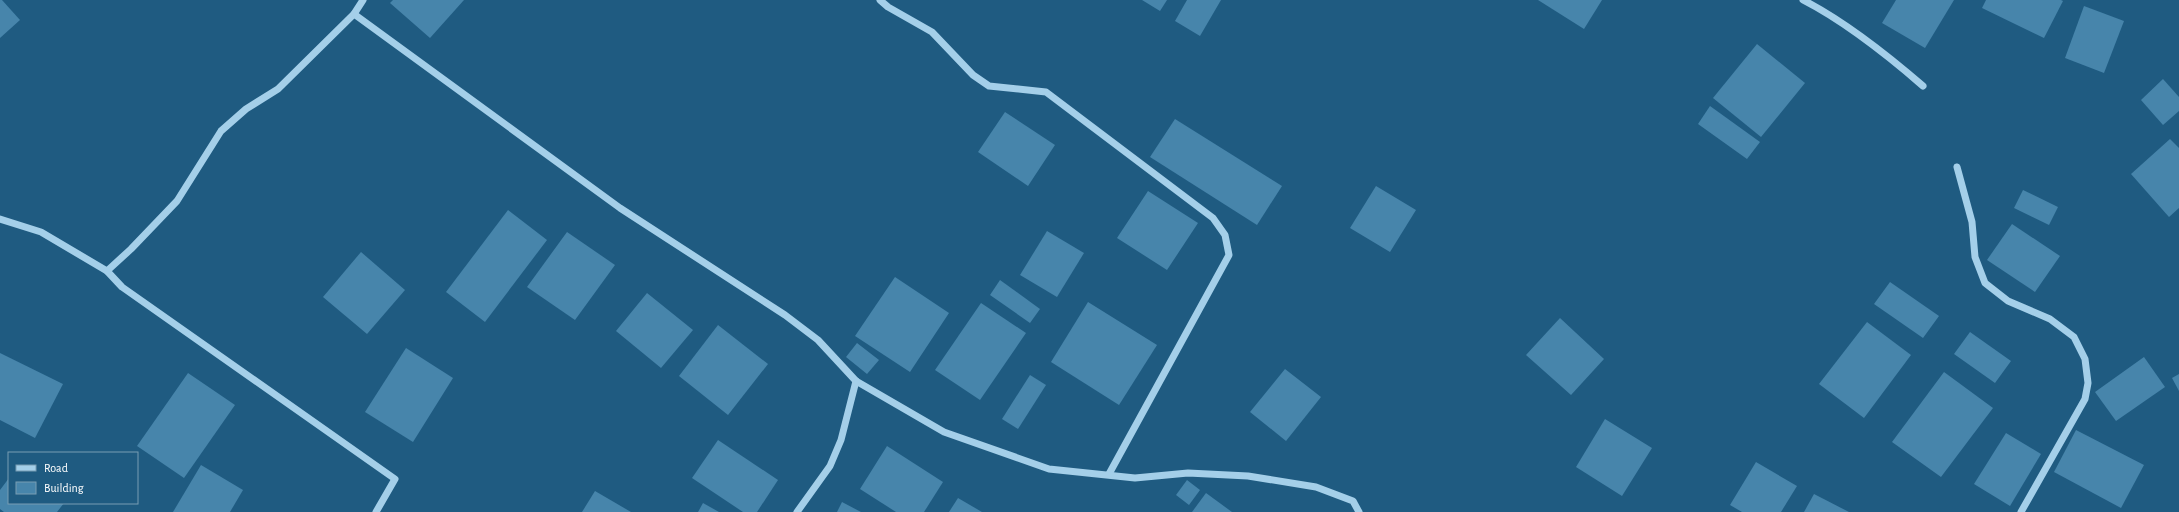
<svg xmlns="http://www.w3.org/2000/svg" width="2179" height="512" font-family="'Alegreya Sans',sans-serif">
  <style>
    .building { fill: #4785ab }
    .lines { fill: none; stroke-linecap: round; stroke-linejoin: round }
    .minor { stroke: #a4cfe9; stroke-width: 7 }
  </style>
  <rect width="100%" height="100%" fill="#1f5b81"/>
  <g class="building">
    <path d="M0,0h2l18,20 -20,18z"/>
    <path d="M393,0h71l-34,38 -40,-35z"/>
    <path d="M1142,0h25l-7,11z"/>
    <path d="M1187,0h34l-21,36 -25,-15z"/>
    <path d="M1538,0h64l-18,29z"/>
    <path d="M1896,0h58l-29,48 -43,-25z"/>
    <path d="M1986,0h75l2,1 -19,37 -62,-30z"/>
    <path d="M2084,6l40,15 -20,52 -39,-15z"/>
    <path d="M1757,44l48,39 -44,54 -48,-39z"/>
    <path d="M2163,79l16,18v14l-16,14 -22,-25z"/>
    <path d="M1710,106l50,36 -13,17 -49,-35z"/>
    <path d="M1005,112l50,33 -27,41 -50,-34z"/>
    <path d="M1175,119l107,67 -25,39 -107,-68z"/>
    <path d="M2170,139l9,9v60l-10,9 -38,-43z"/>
    <path d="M1376,186l40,24 -26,42 -40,-24z"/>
    <path d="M2023,190l35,17 -9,18 -35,-17z"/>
    <path d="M1148,191l50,32 -31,47 -50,-32z"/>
    <path d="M508,210l39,30 -62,82 -39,-30z"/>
    <path d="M2012,224l48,32 -25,36 -48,-32z"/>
    <path d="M1047,231l37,22 -27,44 -37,-22z"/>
    <path d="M567,232l48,33 -40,55 -48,-33z"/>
    <path d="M361,252l44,38 -38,44 -44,-37z"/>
    <path d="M895,277l54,36 -39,59 -55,-36z"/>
    <path d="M1000,280l40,29 -10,14 -40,-28z"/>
    <path d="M1890,282l49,34 -16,22 -49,-34z"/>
    <path d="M647,293l46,37 -32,38 -45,-37z"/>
    <path d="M1088,302l69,43 -38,60 -68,-43z"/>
    <path d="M981,303l45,30 -46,67 -45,-30z"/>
    <path d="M1560,318l44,41 -33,36 -45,-40z"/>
    <path d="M1867,322l44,33 -47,63 -45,-34z"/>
    <path d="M718,325l50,39 -40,51 -49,-39z"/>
    <path d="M1970,332l41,29 -16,22 -41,-29z"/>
    <path d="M857,343l22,17 -12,14 -21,-17z"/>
    <path d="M406,348l47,30 -40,64 -48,-30z"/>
    <path d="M0,353l63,31 -28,54 -35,-18z"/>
    <path d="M2144,357l21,30 -49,34 -21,-29z"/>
    <path d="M1285,369l36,28 -35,44 -36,-29z"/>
    <path d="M1944,372l49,36 -52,69 -49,-35z"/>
    <path d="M188,373l47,32 -51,73 -47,-32z"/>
    <path d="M2179,374v17l-7,-13z"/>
    <path d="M1030,375l16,10 -28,44 -16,-10z"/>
    <path d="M1605,419l47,29 -30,48 -46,-29z"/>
    <path d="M2076,430l68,35 -23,43 -67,-36z"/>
    <path d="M2006,433l35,21 -31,52 -36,-22z"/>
    <path d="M718,440l60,40 -21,32h-14l-51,-34z"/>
    <path d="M887,446l56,36 -19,30h-28l-36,-23z"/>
    <path d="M1756,462l41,24 -16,26h-39l-12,-7z"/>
    <path d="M201,465l42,25 -13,22h-57z"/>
    <path d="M9,478v25h55l-7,9h-53l-4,-3v-19z"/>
    <path d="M1187,480l13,10 -11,15 -13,-10z"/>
    <path d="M595,491l36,21h-49z"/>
    <path d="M1206,493l26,19h-40z"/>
    <path d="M1814,494l35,18h-45z"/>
    <path d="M958,498l24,14h-33z"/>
    <path d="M842,502l19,10h-24z"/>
    <path d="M703,503l16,9h-21z"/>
  </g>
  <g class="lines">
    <g class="minor">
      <path d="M880,0l8,7 44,25 41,43 16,11 57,6 167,126 12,17 4,20 -120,219"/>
      <path d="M1803,0c43,22 83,54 120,86"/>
      <path d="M354,14l266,194 165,107 33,25 38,41 88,51 105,37 86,9 53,-5 60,3 68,11 37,14 6,11"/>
      <path d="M1957,167l15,55 3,35 10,26 23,18 42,18 24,18 11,22 3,24 -3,16 -64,113"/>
      <path d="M0,219l41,13 66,39 15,16 273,192 -19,33"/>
      <path d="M107,271l24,-22 46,-48 44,-70 25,-22 32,-20 76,-75 9,-14"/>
      <path d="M797,512l33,-46 11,-26 15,-59"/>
    </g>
  </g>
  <rect x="8" y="452" width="130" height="52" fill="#1f5b81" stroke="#799db3"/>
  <rect x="16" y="465" width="20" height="6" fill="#a4cfe9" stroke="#799db3"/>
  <text x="44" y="472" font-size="12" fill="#ffffff">Road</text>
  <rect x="16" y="482" width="20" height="12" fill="#4785ab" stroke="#799db3"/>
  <text x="44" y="492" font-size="12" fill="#ffffff">Building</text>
</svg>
